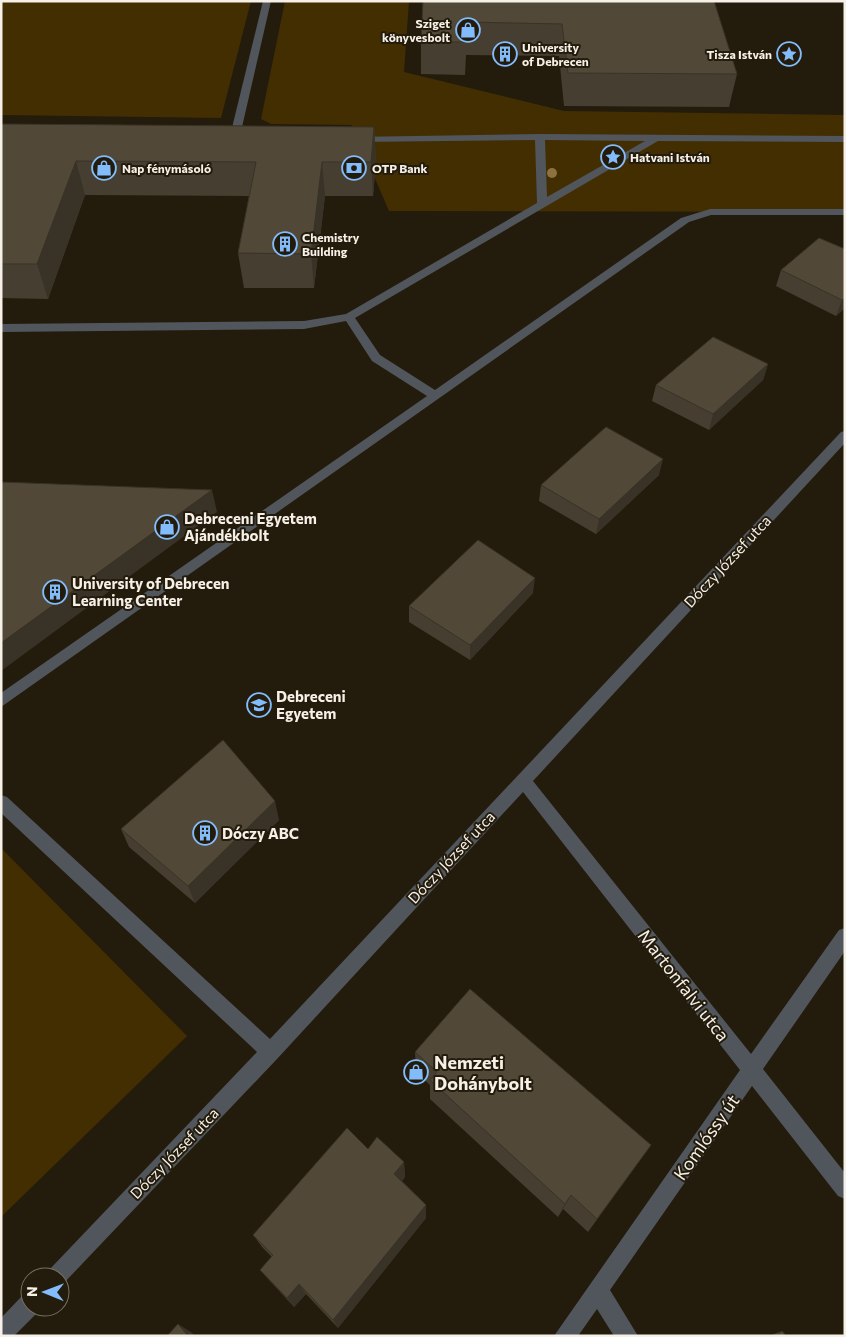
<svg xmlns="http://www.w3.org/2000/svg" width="846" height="1337" font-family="Commissioner,sans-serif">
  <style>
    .green { fill: #432e02 }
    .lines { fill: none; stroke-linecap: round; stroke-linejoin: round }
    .minor { fill: #50565c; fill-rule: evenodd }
    .tree { fill: #8d723f }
    .wall { fill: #463e30 }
    .shaded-wall { fill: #393227 }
    .building { fill: #514838; stroke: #393227 }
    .labels { text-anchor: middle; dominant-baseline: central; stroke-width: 4; stroke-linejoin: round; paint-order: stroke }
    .far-poi-label { font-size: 12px; font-weight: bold; fill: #f6f0e7; stroke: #231b0c; text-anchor: start }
    .poi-label { font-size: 15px; font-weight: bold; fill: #f6f0e7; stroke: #231b0c; text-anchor: start }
    .street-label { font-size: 15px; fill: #f6f0e7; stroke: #231b0c }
    .near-street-label { font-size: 18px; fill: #f6f0e7; stroke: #231b0c }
    .near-poi-label { font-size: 18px; font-weight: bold; fill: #f6f0e7; stroke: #231b0c; text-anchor: start }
  </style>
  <rect width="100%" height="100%" fill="#231b0c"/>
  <g class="green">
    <path d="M1,1h250l-30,117 -220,-3z"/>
    <path d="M285,1h124l-5,71 160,39 281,4v97l-456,-1 -37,-86 -81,-1 -10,-5z"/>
    <path d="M1,848l186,188 -186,181z"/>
  </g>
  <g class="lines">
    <g class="minor">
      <path d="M263,1h8l-32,139 -5,3 -5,-3z"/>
      <path d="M540,134l305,2v6l-187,-1 -303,177 25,37 55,35 246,-172 29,-9h135v6h-134l-22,7 -688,485v-14l426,-297 -55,-35 -26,-40 -42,8 -303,3v-8l303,-3 42,-7 191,-111 -2,-63 -180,2 -3,-1v-4zM545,140l100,1 -98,56z"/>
      <path d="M845,431v12l-312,338 218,273 88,-124 6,-2v23l-82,118 82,104v26l-7,-3 -86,-110 -142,204 28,46h-24l-17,-27 -19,27h-24l186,-266 -217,-278 -246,267 -214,225 -3,2v-9h-15l4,-7 208,-218 -256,-239v-18l6,2 263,242 571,-607z"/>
      <path d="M30,1293v14h9l-1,5 -24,24h-13v-18l21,-22z"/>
    </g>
  </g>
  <circle class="tree" cx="552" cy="173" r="5"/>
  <g class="wall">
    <path d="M423,1h291l23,73 -8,33 -165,-1 -5,-50 -93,-1 -1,20 -44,-1v-32z"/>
    <path d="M1,124l373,3 2,34 -3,35h-48l-11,92h-70l-6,-35 11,-57 -164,-1 -37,104 -47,-1z"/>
    <path d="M845,249v59l-9,8 -60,-30 5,-16z"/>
    <path d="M768,364l-5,16 -54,50 -57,-29 4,-16z"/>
    <path d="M659,475l-63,59 -57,-33 2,-16z"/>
    <path d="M533,593l-63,67 -61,-38v-16z"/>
    <path d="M279,820l-84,83 -66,-56 -8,-18z"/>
    <path d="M415,1052l236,93 -63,87 -25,-23 -5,8 -128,-118v-14l-14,-13z"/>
    <path d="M368,1149l36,13 1,15 -3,4 24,24v13l-88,110 -32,-34 -12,13 -25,-27 -9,-10 12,-13 -10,-10 -9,-12z"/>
    <path d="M782,1331l4,5h-17z"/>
  </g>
  <g class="shaded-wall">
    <path d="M374,127l2,34 -3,35 -2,-34z"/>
    <path d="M76,161l9,34 -37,104 -11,-35z"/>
    <path d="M322,162l3,34 -11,92 -3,-34z"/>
    <path d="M845,298v10l-9,8 6,-16z"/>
    <path d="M768,364l-5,16 -54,50 4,-16z"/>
    <path d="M663,459l-4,16 -63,59 3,-15z"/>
    <path d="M212,490l5,22 -216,159v-28z"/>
    <path d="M535,578l-2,15 -63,67v-15z"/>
    <path d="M275,801l4,19 -84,83 -7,-17z"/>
    <path d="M404,1162l1,15 -9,11 -2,-14z"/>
    <path d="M571,1195l-8,14 -5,8 7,-13z"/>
    <path d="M426,1205v13l-88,110 -5,-8z"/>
    <path d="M299,1284l7,10 -12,13 -7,-9z"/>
    <path d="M178,1324l13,8 4,4h-7z"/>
  </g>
  <g class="building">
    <path d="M423,1h291l23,73 -169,-1 -6,-49 -96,-2v20h-45z"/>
    <path d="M1,124l373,3 -3,35h-49l-11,92 -73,-1 18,-91 -180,-1 -39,103h-36z"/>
    <path d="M819,238l26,11v49l-3,2 -61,-30z"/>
    <path d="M713,337l55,27 -55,50 -57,-29z"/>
    <path d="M606,427l57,32 -64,60 -58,-34z"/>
    <path d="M1,482l211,8 -211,153z"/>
    <path d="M478,540l57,38 -65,67 -61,-39z"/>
    <path d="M223,740l52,61 -87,85 -67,-57z"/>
    <path d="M470,989l181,156 -54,74 -26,-24 -6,9 -135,-124 7,-8 -22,-20z"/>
    <path d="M347,1128l21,21 9,-12 27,25 -10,12 32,31 -93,115 -34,-36 -12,14 -27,-28 13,-15 -20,-20z"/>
    <path d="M178,1324l10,12h-21z"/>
    <path d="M782,1331l4,5h-9z"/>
  </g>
  <defs>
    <g id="shop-ring" transform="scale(1.25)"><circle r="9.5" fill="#231b0c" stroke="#83bcfb" stroke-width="1.5"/><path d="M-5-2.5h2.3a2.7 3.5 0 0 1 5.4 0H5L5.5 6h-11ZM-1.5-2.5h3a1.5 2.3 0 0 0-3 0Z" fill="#83bcfb"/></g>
    <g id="building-ring" transform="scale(1.25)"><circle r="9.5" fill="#231b0c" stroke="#83bcfb" stroke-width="1.5"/><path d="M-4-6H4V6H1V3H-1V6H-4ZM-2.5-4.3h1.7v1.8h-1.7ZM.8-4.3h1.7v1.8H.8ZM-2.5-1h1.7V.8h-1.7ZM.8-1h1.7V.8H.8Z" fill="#83bcfb"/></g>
    <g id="sight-ring" transform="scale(1.25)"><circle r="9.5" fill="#231b0c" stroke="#83bcfb" stroke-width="1.5"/><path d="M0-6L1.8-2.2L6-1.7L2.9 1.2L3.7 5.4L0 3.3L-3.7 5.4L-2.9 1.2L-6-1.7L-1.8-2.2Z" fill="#83bcfb"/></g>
    <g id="bank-ring" transform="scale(1.25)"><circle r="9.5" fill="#231b0c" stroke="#83bcfb" stroke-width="1.5"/><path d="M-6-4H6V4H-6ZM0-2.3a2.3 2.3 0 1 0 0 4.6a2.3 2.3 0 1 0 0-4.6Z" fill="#83bcfb"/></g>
    <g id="university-ring" transform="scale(1.25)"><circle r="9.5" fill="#231b0c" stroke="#83bcfb" stroke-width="1.5"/><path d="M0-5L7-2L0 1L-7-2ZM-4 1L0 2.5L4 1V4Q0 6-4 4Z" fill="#83bcfb"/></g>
  </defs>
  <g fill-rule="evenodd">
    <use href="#shop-ring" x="468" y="30"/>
    <use href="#building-ring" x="505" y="54"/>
    <use href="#sight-ring" x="789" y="54"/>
    <use href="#sight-ring" x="613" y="157"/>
    <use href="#shop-ring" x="104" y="168"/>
    <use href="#bank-ring" x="354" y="168"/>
    <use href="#building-ring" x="285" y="244"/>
    <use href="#shop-ring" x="167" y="527"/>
    <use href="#building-ring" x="55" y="592"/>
    <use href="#university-ring" x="259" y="705"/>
    <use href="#building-ring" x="205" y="833"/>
    <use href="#shop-ring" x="416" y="1072"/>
  </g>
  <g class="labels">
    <g class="far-poi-label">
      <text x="450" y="23" text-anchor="end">Sziget<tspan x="450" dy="14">könyvesbolt</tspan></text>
      <text x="522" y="47">University<tspan x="522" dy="14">of Debrecen</tspan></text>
      <text x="772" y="54" text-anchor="end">Tisza István</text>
      <text x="630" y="157">Hatvani István</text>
      <text x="122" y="168">Nap fénymásoló</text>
      <text x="372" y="168">OTP Bank</text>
      <text x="302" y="237">Chemistry<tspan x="302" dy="14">Building</tspan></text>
    </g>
    <g class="poi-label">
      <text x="184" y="518">Debreceni Egyetem<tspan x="184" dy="17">Ajándékbolt</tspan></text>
      <text x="72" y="583">University of Debrecen<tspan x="72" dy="17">Learning Center</tspan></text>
      <text x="276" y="696">Debreceni<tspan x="276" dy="17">Egyetem</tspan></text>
      <text x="222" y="833">Dóczy ABC</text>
    </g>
    <g class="street-label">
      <text transform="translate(727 561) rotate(-47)">Dóczy József utca</text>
      <text transform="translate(451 857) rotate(-47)">Dóczy József utca</text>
      <text transform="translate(174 1153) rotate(-46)">Dóczy József utca</text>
    </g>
    <g class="near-street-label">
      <text transform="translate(684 985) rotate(52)">Martonfalvi utca</text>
      <text transform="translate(706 1137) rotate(-55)">Komlóssy út</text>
    </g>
    <g class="near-poi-label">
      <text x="434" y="1062">Nemzeti<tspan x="434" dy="21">Dohánybolt</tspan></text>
    </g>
  </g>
  <rect width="846" height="1337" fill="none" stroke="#f6f0e7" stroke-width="5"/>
  <g transform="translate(45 1292) rotate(271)"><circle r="24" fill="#231b0c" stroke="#777064"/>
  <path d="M0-4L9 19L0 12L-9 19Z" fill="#83bcfb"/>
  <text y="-8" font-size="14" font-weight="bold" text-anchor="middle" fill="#f6f0e7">N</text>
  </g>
</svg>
